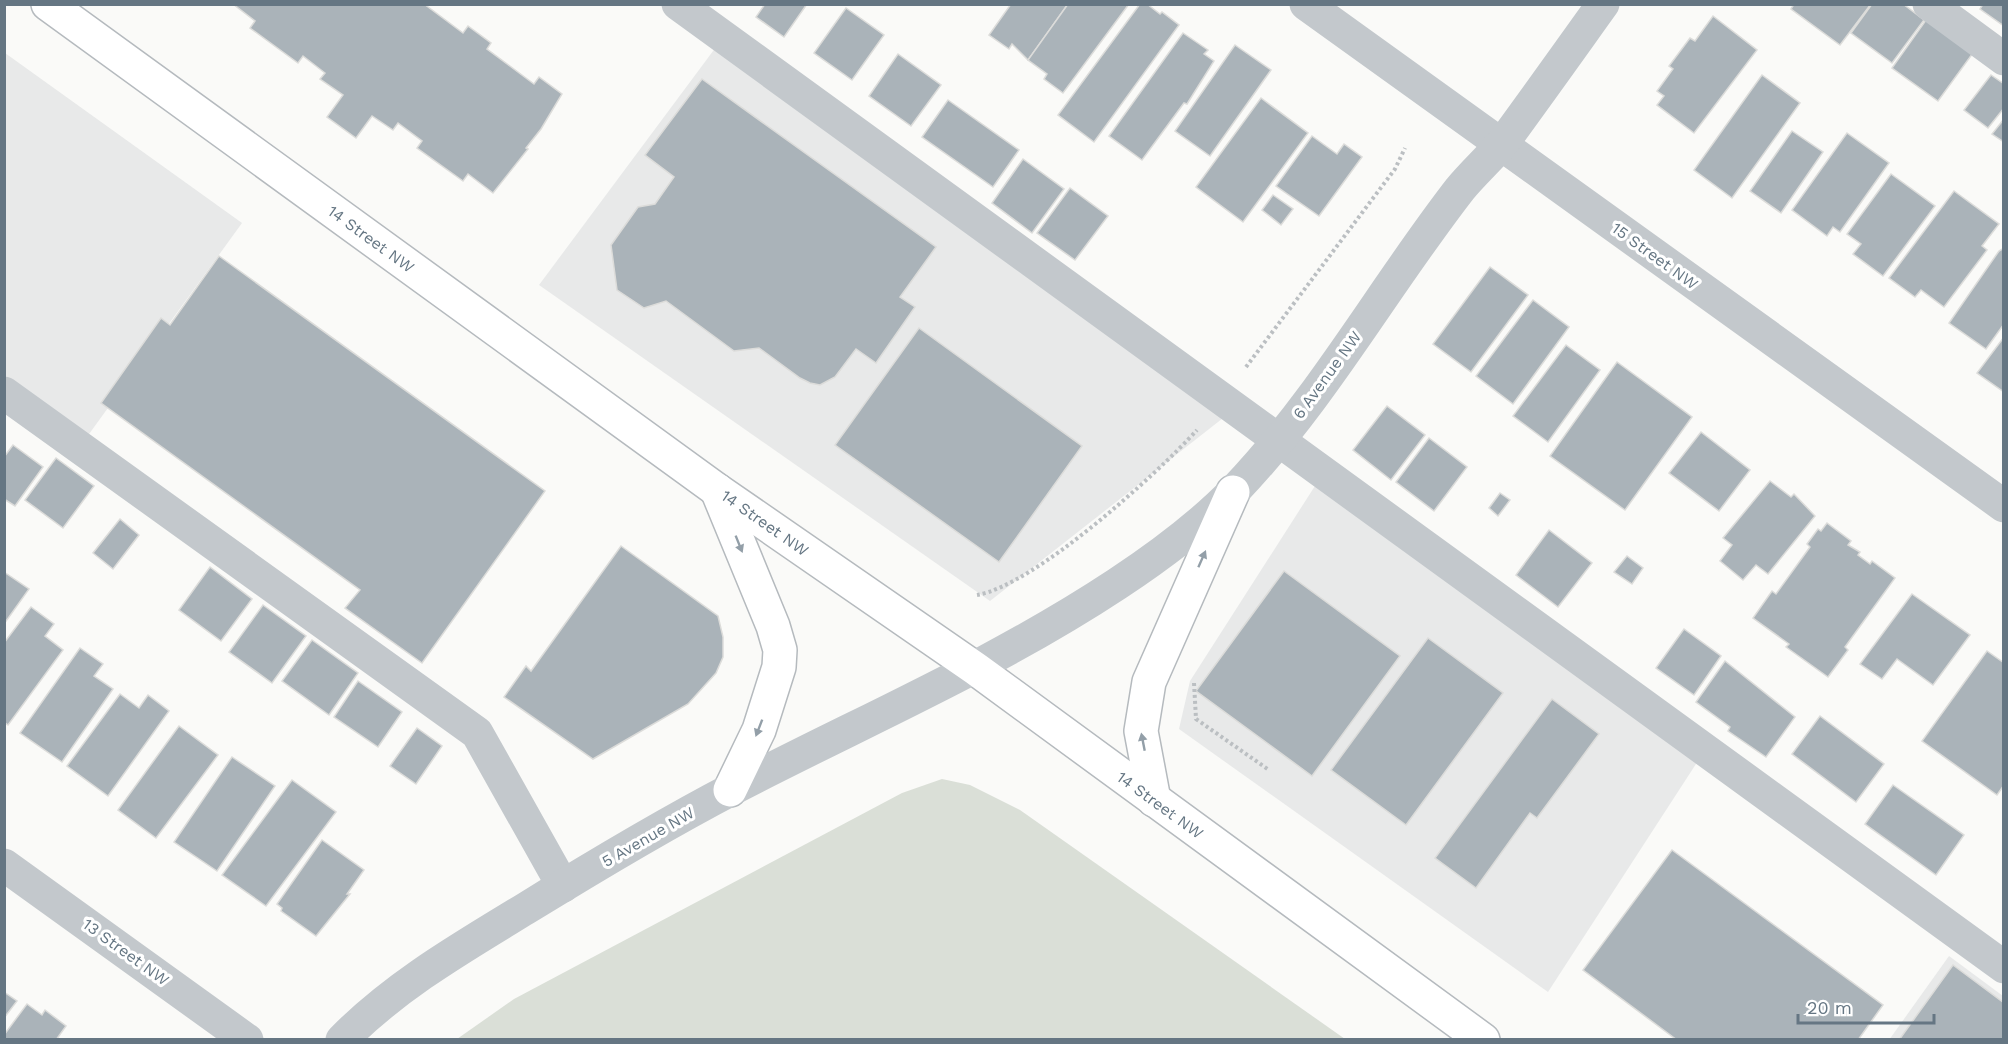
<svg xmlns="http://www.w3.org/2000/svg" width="2008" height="1044" font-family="'Work Sans',sans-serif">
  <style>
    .built { fill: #e8e9e9 }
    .green { fill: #dadfd7 }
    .building { fill: #aab3b9; stroke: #dcdcda; stroke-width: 1.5 }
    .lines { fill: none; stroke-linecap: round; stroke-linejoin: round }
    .major-casing { stroke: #b5babe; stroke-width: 36 }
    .path { stroke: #bbbfc2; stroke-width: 4; stroke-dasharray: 3 3; stroke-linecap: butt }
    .minor { stroke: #c3c8cc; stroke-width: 33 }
    .major { stroke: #fff; stroke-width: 33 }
    .oneway { fill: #939fa8 }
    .labels { text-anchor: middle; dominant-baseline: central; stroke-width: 6; stroke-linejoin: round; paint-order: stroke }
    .street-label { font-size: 16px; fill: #657683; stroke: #fff }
  </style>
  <rect width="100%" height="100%" fill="#fafaf8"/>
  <g class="built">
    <path d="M719,43l513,368 -242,190 -451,-316z"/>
    <path d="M5,53l237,170 -166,229 -71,-52z"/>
    <path d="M1322,475l385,272 -159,245 -369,-263 11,-48z"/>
    <path d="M1949,956l54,40v43l-114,1z"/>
  </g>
  <path class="green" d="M942,779l28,6 50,25 325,229h-888l57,-40 388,-206z"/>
  <g class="building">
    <path d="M233,4h191l39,29 5,-7 23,17 -4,6 47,35 5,-7 23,17 -21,35 -15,19 2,1 -35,44 -25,-19 -5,7 -46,-33 5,-7 -24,-18 -5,7 -21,-14 -16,22 -29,-21 16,-22 -23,-16 5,-6 -22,-17 -5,7 -48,-35 5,-7z"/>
    <path d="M765,4h42l-23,33 -28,-20z"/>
    <path d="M1011,4h57l-40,56 -16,-16 -3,5 -20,-14z"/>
    <path d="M1068,4h61l-66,89 -19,-14 3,-5 -19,-14z"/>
    <path d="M1140,4h7l13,10 2,-2 17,13 -85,117 -36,-27z"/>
    <path d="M1794,4h77l-31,41 -49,-36z"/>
    <path d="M1872,4h31l21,16 -32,43 -41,-30z"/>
    <path d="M1983,4h21v22l-24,-17z"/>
    <path d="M846,8l38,27 -32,45 -38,-27z"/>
    <path d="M1713,16l44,34 -63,83 -37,-28 7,-9 -7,-5 16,-22 -4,-3 21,-28 5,3z"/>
    <path d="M1926,20l47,33 -35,48 -46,-33z"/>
    <path d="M1183,33l25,17 -4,4 10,7 -27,43 -3,-1 -42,57 -33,-24z"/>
    <path d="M1235,45l36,25 -61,86 -35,-25z"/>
    <path d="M898,54l43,31 -30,41 -42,-30z"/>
    <path d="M1762,75l38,28 -68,95 -38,-28z"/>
    <path d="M1991,75l13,9v24l-16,20 -24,-18z"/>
    <path d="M702,79l234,168 -36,50 15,10 -39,56 -20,-14 -21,28 -15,8 -10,-2 -10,-5 -41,-30 -25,3 -68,-50 -22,7 -27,-18 -6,-45 27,-38 17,-3 19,-27 -29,-22z"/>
    <path d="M1261,98l47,35 -65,89 -47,-35z"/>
    <path d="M948,100l71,50 -26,37 -71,-50z"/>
    <path d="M2004,119v23l-12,-8z"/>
    <path d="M1792,131l31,21 -42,61 -31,-22z"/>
    <path d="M1847,133l42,30 -49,69 -7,-5 -6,9 -35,-26z"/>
    <path d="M1312,136l25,18 7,-10 18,13 -43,59 -43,-30z"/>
    <path d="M1023,159l41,30 -32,44 -40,-30z"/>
    <path d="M1891,174l44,32 -52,70 -30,-22 8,-10 -14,-10z"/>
    <path d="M1070,188l38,28 -33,44 -38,-27z"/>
    <path d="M1954,191l45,33 -17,22 5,4 -43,57 -23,-17 -6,7 -26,-19z"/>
    <path d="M1273,195l20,14 -12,16 -19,-15z"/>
    <path d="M2004,248v76l-18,25 -37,-26 50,-72z"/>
    <path d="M219,256l326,235 -123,172 -77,-55 15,-18 -259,-187 60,-85 9,7z"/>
    <path d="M1490,267l38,28 -57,77 -38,-28z"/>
    <path d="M1533,300l36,27 -56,77 -37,-28z"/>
    <path d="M919,328l163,118 -83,116 -164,-117z"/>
    <path d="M2004,337v55l-27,-19z"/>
    <path d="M1566,345l34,25 -52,72 -35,-26z"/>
    <path d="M1617,362l75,55 -67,93 -75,-54z"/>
    <path d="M1387,406l38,29 -34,45 -38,-30z"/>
    <path d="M1701,432l49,38 -31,41 -50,-38z"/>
    <path d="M1429,438l38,29 -33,44 -38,-29z"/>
    <path d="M13,445l30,22 -28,39 -11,-7v-42z"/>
    <path d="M56,458l38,28 -31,42 -38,-28z"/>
    <path d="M1770,481l21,16 3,-3 21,22 -47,58 -12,-9 -13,15 -23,-19 12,-16 -9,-7z"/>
    <path d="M1500,493l10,7 -12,16 -9,-8z"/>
    <path d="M120,519l19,16 -26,34 -20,-16z"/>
    <path d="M1827,523l24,18 -3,4 12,7 -2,3 12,9 2,-3 23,17 -50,69 3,3 -20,27 -42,-30 3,-3 -36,-26 19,-27 4,3 34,-47 -3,-3 11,-15 3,2z"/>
    <path d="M1549,530l43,33 -34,44 -42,-32z"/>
    <path d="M621,546l97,70 5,21v20l-7,16 -28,31 -95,55 -89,-62 22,-31 5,5z"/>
    <path d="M1627,556l16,12 -11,16 -18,-12z"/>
    <path d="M210,567l42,32 -31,42 -42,-31z"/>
    <path d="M1284,571l116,85 -88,120 -116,-85z"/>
    <path d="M4,572l25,17 -25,35z"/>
    <path d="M1912,594l58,41 -37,50 -36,-26 -15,20 -22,-15z"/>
    <path d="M263,605l43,31 -34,47 -43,-31z"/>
    <path d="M31,607l23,17 -9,12 18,14 -55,75 -4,-3v-79z"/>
    <path d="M1684,629l37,27 -27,39 -38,-27z"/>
    <path d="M1428,638l75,55 -97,132 -75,-55z"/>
    <path d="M312,640l46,33 -29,42 -47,-34z"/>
    <path d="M80,648l23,16 -9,12 19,13 -51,73 -42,-29z"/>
    <path d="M1987,651l17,12v122l-7,10 -75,-54z"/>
    <path d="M1725,661l70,56 -29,40 -38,-26 2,-4 -34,-25z"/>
    <path d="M358,681l44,31 -24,35 -44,-30z"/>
    <path d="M120,694l19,14 9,-13 21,16 -61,85 -41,-30z"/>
    <path d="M1552,699l47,35 -62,84 -7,-5 -54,75 -41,-30z"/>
    <path d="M1820,716l64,48 -28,38 -64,-48z"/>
    <path d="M179,726l39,29 -62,83 -38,-28z"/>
    <path d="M417,728l25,18 -26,38 -26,-18z"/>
    <path d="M232,757l43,29 -58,85 -43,-29z"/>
    <path d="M292,780l44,32 -70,94 -44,-31z"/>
    <path d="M1893,785l71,50 -28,40 -71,-51z"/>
    <path d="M322,840l42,30 -17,24h3l-34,42 -35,-25 1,-3 -5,-4z"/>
    <path d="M1672,850l211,155 -25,35h-181l-94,-70z"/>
    <path d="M1953,965l51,38v37h-105z"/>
    <path d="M4,992l13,9 -13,17z"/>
    <path d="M27,1004l15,11 3,-5 21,16 -10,14h-52v-5z"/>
  </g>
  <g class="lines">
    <g class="major-casing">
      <g id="major">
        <path d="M48,4l669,486 259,179 507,371"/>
        <path d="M717,490l56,136 7,24 -1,17 -20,63 -29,60"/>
        <path d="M1154,800l-13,-69 8,-49 84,-190"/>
      </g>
    </g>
    <g class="path">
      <path d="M1246,367l149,-198 10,-21"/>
      <path d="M977,595c58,-10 179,-120 220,-165"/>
      <path d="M1194,683l2,36 73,51"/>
    </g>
    <g class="minor">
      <path d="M678,4l1326,963"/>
      <path d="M1306,4l698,502"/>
      <path d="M1929,4l75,55"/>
      <path d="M4,393l473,340 86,153"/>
      <path d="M4,865l243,175"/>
      <path d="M342,1040c53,-54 119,-92 183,-131 68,-42 138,-84 209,-121 129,-67 262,-124 383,-204 41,-27 84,-59 118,-94 87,-91 148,-202 225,-301 14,-17 31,-32 45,-49 33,-45 65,-90 98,-136"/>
    </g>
    <use href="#major" class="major"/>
  </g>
  <defs><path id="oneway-solid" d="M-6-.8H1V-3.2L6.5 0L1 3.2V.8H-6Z" transform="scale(1.5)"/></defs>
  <g class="oneway">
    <use href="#oneway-solid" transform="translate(739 544) rotate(68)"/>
    <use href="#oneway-solid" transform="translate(1202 559) rotate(-66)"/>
    <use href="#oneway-solid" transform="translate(759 728) rotate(111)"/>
    <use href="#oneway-solid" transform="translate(1143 742) rotate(-101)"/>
  </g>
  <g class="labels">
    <g class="street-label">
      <text transform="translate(371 239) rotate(36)">14 Street NW</text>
      <text transform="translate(1655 256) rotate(36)">15 Street NW</text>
      <text transform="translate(1327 375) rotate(-54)">6 Avenue NW</text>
      <text transform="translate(765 523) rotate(35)">14 Street NW</text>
      <text transform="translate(1160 805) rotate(36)">14 Street NW</text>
      <text transform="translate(648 837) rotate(-30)">5 Avenue NW</text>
      <text transform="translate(126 952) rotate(36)">13 Street NW</text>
    </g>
  </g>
  <rect width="2008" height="1044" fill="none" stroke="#657683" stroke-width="12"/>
  <path d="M1798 1014v9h136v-9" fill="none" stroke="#657683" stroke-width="3"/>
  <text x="1807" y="1014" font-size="18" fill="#657683" stroke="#ffffff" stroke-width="4.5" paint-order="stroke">20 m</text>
</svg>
